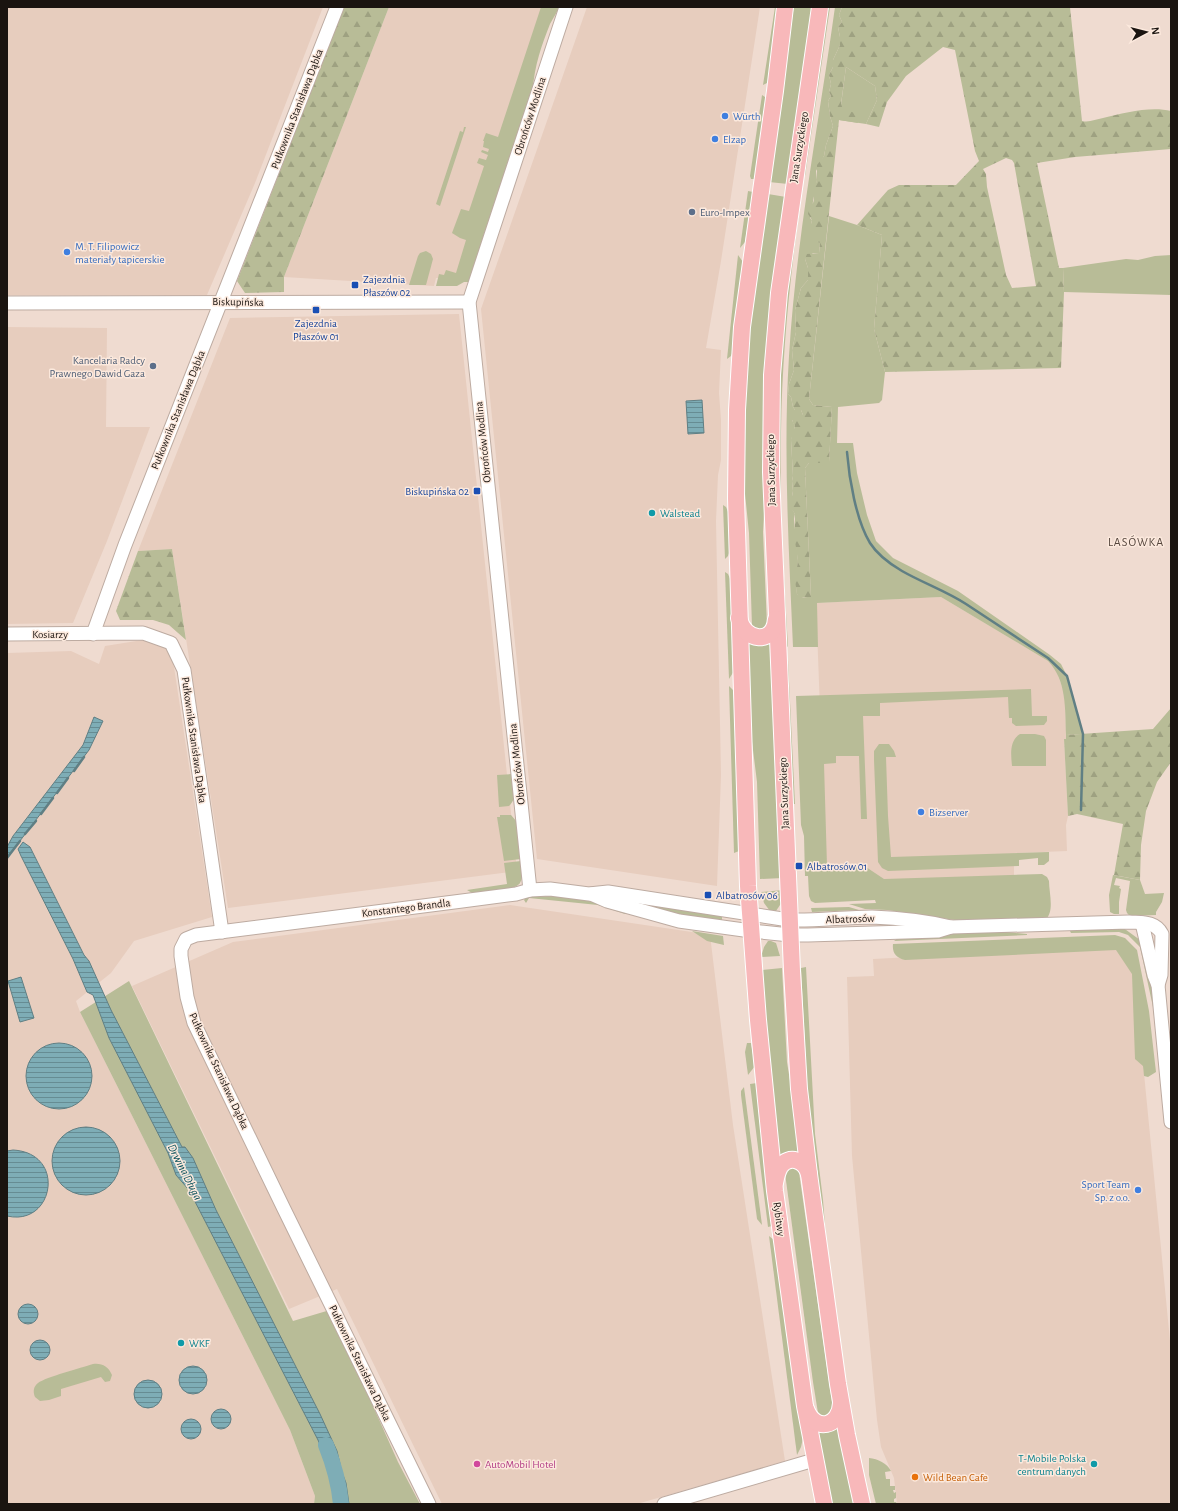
<svg xmlns="http://www.w3.org/2000/svg" width="1178" height="1511" font-family="'Alegreya Sans',sans-serif">
  <style>
    .built { fill: #e7cdbe }
    .grass { fill: #b8bc97 }
    .forest { fill: url(#forest-firs); fill-rule: evenodd }
    .water { fill: url(#water-rules); stroke: #607f84 }
    .lines { fill: none; stroke-linecap: round; stroke-linejoin: round }
    .stream { stroke: #607f84; stroke-width: 2.5 }
    .river { stroke: #7eadb6; stroke-width: 16 }
    .minor-casing { stroke: #bdaba1; stroke-width: 15 }
    .major-casing { stroke: #fff; stroke-width: 18 }
    .minor { stroke: #fff; stroke-width: 13 }
    .major { stroke: #f8b8ba; stroke-width: 16 }
    .shop-dot { fill: #3f7fe0; stroke: #fce9dd; stroke-width: 1.5 }
    .service-dot { fill: #5c6f8a; stroke: #fce9dd; stroke-width: 1.5 }
    .transit-dot { fill: #1a4fb4; stroke: #fce9dd; stroke-width: 1.5 }
    .culture-dot { fill: #0f9aa8; stroke: #fce9dd; stroke-width: 1.5 }
    .hotel-dot { fill: #d1479c; stroke: #fce9dd; stroke-width: 1.5 }
    .food-dot { fill: #e8710a; stroke: #fce9dd; stroke-width: 1.5 }
    .labels { text-anchor: middle; dominant-baseline: central; stroke-width: 3; stroke-linejoin: round; paint-order: stroke }
    .street-label { font-size: 11px; fill: #1a1410; stroke: #fce9dd }
    .shop-label { font-size: 11px; fill: #366cbe; stroke: #fce9dd; text-anchor: start }
    .service-label { font-size: 11px; fill: #4e5e75; stroke: #fce9dd; text-anchor: start }
    .transit-label { font-size: 11px; fill: #164399; stroke: #fce9dd; text-anchor: start }
    .culture-label { font-size: 11px; fill: #0d838f; stroke: #fce9dd; text-anchor: start }
    .hotel-label { font-size: 11px; fill: #b23c85; stroke: #fce9dd; text-anchor: start }
    .food-label { font-size: 11px; fill: #c56008; stroke: #fce9dd; text-anchor: start }
    .neighbourhood-label { font-size: 12px; letter-spacing: 1px; fill: #54453c; stroke: #fce9dd }
    .water-label { font-size: 12px; font-style: italic; fill: #0b525c; stroke: #fce9dd }
  </style>
  <defs>
    <pattern id="forest-firs" width="22" height="20" patternUnits="userSpaceOnUse"><rect width="22" height="20" fill="#b8bc97"/><path d="M5 1l3.5 6h-7zM16 11l3.5 6h-7z" fill="#9ea181"/></pattern>
    <pattern id="water-rules" width="6" height="5" patternUnits="userSpaceOnUse"><rect width="6" height="5" fill="#7eadb6"/><path d="M0 2.5h6" fill="none" stroke="#668c93"/></pattern>
  </defs>
  <rect width="100%" height="100%" fill="#efdbd0"/>
  <g class="built">
    <path d="M7,7h316l-68,176 -48,112h-200z"/>
    <path d="M389,7h160l-92,271h-21l-2,8 -150,-9z"/>
    <path d="M587,7h173l-39,254 -15,87 15,2 -2,43 2,27v40l-3,15 -2,46 5,254 -4,111 -180,-27 -56,-550z"/>
    <path d="M459,314l58,557 -289,37 -56,-359 -34,2 92,-233z"/>
    <path d="M7,327l100,1 -1,99h44l-43,114 -34,82 -66,1z"/>
    <path d="M941,597l107,64 8,9 9,25 1,44h-2l4,77 -2,9 1,26 -53,2v28l-150,6 -38,-19 -10,-265z"/>
    <path d="M149,639l11,4 11,11 3,13 38,250 -78,24 -23,32 -35,28 4,11 210,418 25,66 -1,8h-307v-851l64,-2 28,13 6,-18z"/>
    <path d="M510,905l202,30 -1,8 22,182 52,336 -148,43h-195l-105,-215 -48,20 -157,-323 101,-44z"/>
    <path d="M1127,946l5,4 39,401v153h-274l-3,-26 -13,-31 -4,-27 -25,-264 -5,-179 27,-1 -1,-17z"/>
  </g>
  <g class="grass">
    <path d="M541,7h18c-2,6 -6,11 -9,17 -8,20 -16,43 -17,65l-62,193h-7l-7,4h-21l3,-12 5,1 2,-5 10,3 10,-33 -6,-2 -8,-5 9,-24 8,2 15,-45 -7,-3 2,-5 7,2 2,-5 -7,-3 1,-2 6,2 1,-3 -6,-2 1,-6h-1l3,-8 12,4z"/>
    <path d="M775,7h3l-9,73 -2,3 -4,2z"/>
    <path d="M794,7h18l-24,177 -19,-2 21,-156z"/>
    <path d="M825,7h5l-25,169 -3,-1z"/>
    <path d="M835,7h7l-3,8 3,7 -4,5 2,10v8l-7,15v7l-4,8 2,9 -2,8 2,4 -3,5 2,15 3,10 -7,19 -2,11 -8,15 1,9 -7,38 2,2 -1,4 6,17 3,2 -1,10h-6l-8,6 3,9v12l-7,8 -6,22 1,22 -4,18 2,20 -5,14 -1,10 3,3 2,10 2,3h6l2,5 -11,5 3,6 -4,14 2,36 -1,5 1,10 -1,5v13l3,5 -1,5 4,42 -2,22 1,11 6,4 8,-2 -6,-128 4,-5 20,-1 3,-55 -19,-2 -4,-6 20,-183 28,9 25,10 -8,94 11,43 -3,28 -3,3 -41,4 -1,36h16l4,30 10,42 9,26 17,17 65,33 92,64 11,9 6,12 16,58 -17,1c-1,-26 1,-54 -18,-74l-107,-64 -124,6 1,44h-25c-4,-96 -10,-194 -4,-291 7,-117 30,-233 46,-349z"/>
    <path d="M846,67l29,19 2,14 -11,24 -27,-4z"/>
    <path d="M762,95l3,2 1,5 -11,77h-4l-1,-3z"/>
    <path d="M464,127h2l-26,79 -4,-2 24,-73 3,1z"/>
    <path d="M748,191l5,1 -8,50 -5,6z"/>
    <path d="M768,194l18,3 -20,281 -3,54 4,93 -3,6 -12,-4 -3,-94 -6,-59 1,-58 7,-100z"/>
    <path d="M796,198l5,1c-11,77 -19,155 -20,233 -2,72 3,144 7,215l-3,-2 -9,-250z"/>
    <path d="M426,251l5,3 2,5 -7,26h-17l9,-29 2,-3z"/>
    <path d="M738,255l5,7 -10,89 -2,5 -4,3z"/>
    <path d="M1171,255v40l-107,-3 -1,-24 63,-9 12,1 17,-4z"/>
    <path d="M723,505l3,2 3,7 1,36 -2,6 -3,3z"/>
    <path d="M725,572l3,2 3,7 3,90 -5,8z"/>
    <path d="M748,640h24l11,238 -23,1 -3,-97 -7,-56z"/>
    <path d="M788,660l7,144h-3l-6,-142z"/>
    <path d="M729,686l5,5 5,160 -5,2z"/>
    <path d="M1031,689l1,27h15v5l-3,4 -28,1 -4,-3v-5h-3l-1,-21 -128,6v13h-17l4,103h-6l-2,-63h-23v7l-12,1 3,102 36,-1 21,14 158,-5 5,3 2,4c0,12 6,31 -4,39l-77,2 -81,-12 -22,-1 -16,-5 27,-1 -1,-3 -60,3 -4,-2 -2,-5 -1,-20h-3l-1,-40 -3,-11 -5,-129z"/>
    <path d="M1020,734h15l9,2 2,4v26h-34c-1,-11 -3,-25 8,-32z"/>
    <path d="M879,744h10l5,7 2,6h-10l2,59 3,41 158,-5v9l-5,4h-6v-7l-19,2v6l-131,5 -6,-3 -4,-6 -4,-102v-9z"/>
    <path d="M512,774c2,11 6,24 -3,32l-10,1 -2,-32z"/>
    <path d="M500,815h11l6,7 4,37 -17,2 -7,-44h3z"/>
    <path d="M521,861c1,7 3,15 -1,22 -5,8 -36,9 -46,11l-7,-4 40,-6 -3,-21z"/>
    <path d="M1113,875l27,5 5,14 19,-1 -2,9 -6,10v3l-26,1 -3,-3 -1,-3 4,-29 -14,-3 -2,7 6,1 -1,2 2,1 -2,13v12h-5l-4,-2 -1,-17z"/>
    <path d="M783,890l-1,12 -6,9h-6l-6,-8 -3,-11z"/>
    <path d="M554,896l40,5 33,12 -2,1 -27,-9 -69,-7 -3,5 -2,-3 2,-3z"/>
    <path d="M646,904l76,11v7l-49,-9z"/>
    <path d="M849,907l10,3 -47,2 -1,-4z"/>
    <path d="M1122,927l18,13 16,63 1,40 -4,-36 -13,-60 -12,-12 -9,-3 -48,1 -1,-2 12,-3z"/>
    <path d="M692,931l31,5 1,9 -17,-4z"/>
    <path d="M996,931l31,3v1l-133,6 9,-7z"/>
    <path d="M1115,935l10,3 12,12 12,61 7,61 -8,5 -4,-1 -1,-10 -8,-7 -3,-85 -16,-24 -211,10c-9,-2 -13,-7 -12,-16z"/>
    <path d="M768,941h3l5,2 4,13 -19,1 3,-10z"/>
    <path d="M806,967l9,167 8,66 4,51 -20,-130 -1,-57 -5,-96z"/>
    <path d="M782,968l5,94 15,94 -23,3 -18,-189z"/>
    <path d="M129,981l164,340 37,-11 68,152 22,42h-106l1,-8 -25,-66 -210,-418z"/>
    <path d="M747,1043h4l4,23 -7,9 -3,-23z"/>
    <path d="M757,1083l15,143 -4,1 -18,-143z"/>
    <path d="M744,1087l18,138 -5,-6 -16,-124v-4z"/>
    <path d="M790,1166l8,3 1,3 34,238 -6,8 -8,-3 -1,-2 -5,-31 -28,-209z"/>
    <path d="M769,1236l5,4 29,198 -2,9 -4,8z"/>
    <path d="M93,1364c9,-1 15,2 19,11l-2,6 -5,1 -4,-5 -40,12v7l-12,4 -9,1 -5,-4c-2,-5 -2,-10 3,-14 8,-6 43,-15 55,-19z"/>
    <path d="M839,1424l18,80h-26l-14,-76z"/>
    <path d="M869,1458c9,1 18,5 22,13l-6,1 1,7h4v7h5v4h-2l1,3 2,-1v6l-2,1v3h2l1,2h-21l-7,-29z"/>
  </g>
  <g class="forest">
    <path d="M344,7h45l-105,270v15l-39,1 -8,-12z"/>
    <path d="M842,7h228l12,114c7,2 14,-2 21,-3 21,-5 47,-12 68,-7v38l-96,8 -38,6 22,105h4l1,24 -3,76 -176,4 -11,-43 8,-94 -25,-10 31,-35 11,-5h57l23,-24 -4,-10 -20,-101 -12,-3 -37,29 -19,26 -8,25 -13,-3 11,-24 -2,-14 -29,-19 -5,37 3,8 2,1 3,-2 6,2 3,10 -19,-3 -30,279 4,6 19,2 -3,56h-20l-4,5 6,129 -11,1 -3,-4 -2,-14 3,-19 -3,-20v-27l-5,-7 3,-16 -1,-10 1,-5 -2,-36 1,-10 2,-1 1,-3 -2,-3 -2,-7 7,-3 2,2h3l-2,-5h-6l-2,-3 -2,-10 -3,-3 1,-10 5,-14 -2,-20 4,-18 -1,-22 6,-22 7,-8v-12l-3,-9 2,-5 12,-1 1,-10 -7,-3 -3,-12 2,-8 -4,-6 2,-9 3,-2 1,-3v-10l3,-10v-15l7,-9 2,-11 7,-19 -3,-10 -2,-15 3,-5 -2,-4 2,-8 -2,-9 4,-8v-7l7,-15v-8l-2,-10 4,-5 -3,-7zM1006,158l6,2 2,3 22,123 -24,2 -6,-13 -19,-88 -1,-13 -3,-5z"/>
    <path d="M172,549l14,91 -17,-15 -16,-5h-33l-4,-9 22,-60z"/>
    <path d="M1171,708v54l-14,20 -11,29 -5,34 -1,35 -26,-5 9,-51 -46,-10 -9,2 -4,-77h2v-4l87,-6z"/>
  </g>
  <g class="water">
    <path d="M702,400l2,33 -16,1 -2,-33z"/>
    <path d="M94,717l9,4 -14,29 -82,108v-11l6,-11 70,-91z"/>
    <path d="M23,842l7,5 54,108 5,6 22,49 71,137h3l8,11 23,52 104,204 17,37 3,13 -12,2 -10,-26 -129,-250 -13,-15 -8,-22 -59,-115 -16,-43 -6,-3 -14,-33 -52,-103 -3,-7z"/>
    <path d="M21,977l13,41 -14,4 -12,-41z"/>
    <circle cx="59" cy="1076" r="33"/>
    <circle cx="86" cy="1161" r="34"/>
    <path d="M13,1150c54,3 41,77 -6,66v-65z"/>
    <circle cx="28" cy="1314" r="10"/>
    <circle cx="40" cy="1350" r="10"/>
    <circle cx="193" cy="1380" r="14"/>
    <circle cx="148" cy="1394" r="14"/>
    <circle cx="221" cy="1419" r="10"/>
    <circle cx="191" cy="1429" r="10"/>
    <path d="M343,1475l3,8 3,21h-14v-14l-4,-10z"/>
  </g>
  <g class="lines">
    <g class="stream">
      <path d="M847,452c2,26 9,68 23,91 7,11 20,21 32,28 21,12 44,20 64,33l82,54 19,18 16,58 -2,76"/>
      <path d="M74,771l10,-14"/>
      <path d="M57,793l11,-15"/>
      <path d="M41,814l12,-16"/>
      <path d="M25,834l11,-13"/>
      <path d="M7,858l13,-17"/>
    </g>
    <path class="river" d="M326,1445c8,20 13,38 15,59"/>
    <g class="minor-casing">
      <g id="minor">
        <path d="M7,303l462,-1"/>
        <path d="M7,634l136,-1 28,10 13,27 38,262"/>
        <path d="M93,634l32,-89 212,-538"/>
        <path d="M530,890l-61,-588 97,-295"/>
        <path d="M591,894l16,7 72,20 72,10 39,4h18l130,-4 13,-4 178,-5c13,1 26,-1 33,12l-1,41 -3,10"/>
        <path d="M1142,923l12,52 4,10 13,137"/>
        <path d="M429,1504l-145,-295 -90,-186 -7,-26 -6,-41v-7l5,-10 10,-4 266,-34 54,-7 14,-4 20,-1 39,5 19,-2 181,28c28,1 55,-3 83,-3 26,1 54,4 79,10"/>
        <path d="M664,1504l150,-44"/>
      </g>
    </g>
    <g class="major-casing">
      <g id="major">
        <path d="M785,7l-10,84 -33,236 -5,83 -1,88 12,388 10,134 17,171 30,215 19,98"/>
        <path d="M820,7l-41,286 -7,82 -1,97 21,499 7,118 10,85 29,210 9,51 15,69"/>
        <path d="M739,618c5,24 35,27 37,1"/>
        <path d="M775,1183c1,-5 2,-11 5,-16 9,-13 25,-7 29,7"/>
        <path d="M806,1409c9,24 34,18 35,-6"/>
      </g>
    </g>
    <use href="#minor" class="minor"/>
    <use href="#major" class="major"/>
  </g>
  <g class="shop-dot">
    <circle cx="725" cy="116" r="4"/>
    <circle cx="715" cy="139" r="4"/>
    <circle cx="67" cy="252" r="4"/>
    <circle cx="921" cy="812" r="4"/>
    <circle cx="1138" cy="1190" r="4"/>
  </g>
  <g class="service-dot">
    <circle cx="692" cy="212" r="4"/>
    <circle cx="153" cy="366" r="4"/>
  </g>
  <g class="transit-dot">
    <rect x="351" y="281" width="8" height="8" rx="2"/>
    <rect x="312" y="306" width="8" height="8" rx="2"/>
    <rect x="473" y="487" width="8" height="8" rx="2"/>
    <rect x="795" y="862" width="8" height="8" rx="2"/>
    <rect x="704" y="891" width="8" height="8" rx="2"/>
  </g>
  <g class="culture-dot">
    <circle cx="652" cy="513" r="4"/>
    <circle cx="181" cy="1343" r="4"/>
    <circle cx="1094" cy="1464" r="4"/>
  </g>
  <circle class="hotel-dot" cx="477" cy="1464" r="4"/>
  <circle class="food-dot" cx="915" cy="1477" r="4"/>
  <g class="labels">
    <g class="street-label">
      <text transform="translate(297 109) rotate(-69)">Pułkownika Stanisława Dąbka</text>
      <text transform="translate(530 116) rotate(-72)">Obrońców Modlina</text>
      <text transform="translate(799 147) rotate(-81)">Jana Surzyckiego</text>
      <text transform="translate(238 302) rotate(1)">Biskupińska</text>
      <text transform="translate(178 410) rotate(-68)">Pułkownika Stanisława Dąbka</text>
      <text transform="translate(483 442) rotate(-96)">Obrońców Modlina</text>
      <text transform="translate(771 470) rotate(-91)">Jana Surzyckiego</text>
      <text x="50" y="634">Kosiarzy</text>
      <text transform="translate(194 740) rotate(82)">Pułkownika Stanisława Dąbka</text>
      <text transform="translate(517 764) rotate(-96)">Obrońców Modlina</text>
      <text transform="translate(784 793) rotate(-92)">Jana Surzyckiego</text>
      <text transform="translate(406 908) rotate(-7)">Konstantego Brandla</text>
      <text transform="translate(850 919) rotate(-2)">Albatrosów</text>
      <text transform="translate(219 1071) rotate(65)">Pułkownika Stanisława Dąbka</text>
      <text transform="translate(779 1219) rotate(82)">Rybitwy</text>
      <text transform="translate(360 1363) rotate(64)">Pułkownika Stanisława Dąbka</text>
    </g>
    <g class="shop-label">
      <text x="733" y="116">Würth</text>
      <text x="723" y="139">Elzap</text>
      <text x="75" y="246">M. T. Filipowicz<tspan x="75" dy="13">materiały tapicerskie</tspan></text>
      <text x="929" y="812">Bizserver</text>
      <text x="1130" y="1184" text-anchor="end">Sport Team<tspan x="1130" dy="13">Sp. z o.o.</tspan></text>
    </g>
    <g class="service-label">
      <text x="700" y="212">Euro-Impex</text>
      <text x="145" y="360" text-anchor="end">Kancelaria Radcy<tspan x="145" dy="13">Prawnego Dawid Gaza</tspan></text>
    </g>
    <g class="transit-label">
      <text x="363" y="279">Zajezdnia<tspan x="363" dy="13">Płaszów 02</tspan></text>
      <text x="316" y="323" text-anchor="middle">Zajezdnia<tspan x="316" dy="13">Płaszów 01</tspan></text>
      <text x="469" y="491" text-anchor="end">Biskupińska 02</text>
      <text x="807" y="866">Albatrosów 01</text>
      <text x="716" y="895">Albatrosów 06</text>
    </g>
    <g class="culture-label">
      <text x="660" y="513">Walstead</text>
      <text x="189" y="1343">WKF</text>
      <text x="1086" y="1458" text-anchor="end">T‑Mobile Polska<tspan x="1086" dy="13">centrum danych</tspan></text>
    </g>
    <g class="hotel-label">
      <text x="485" y="1464">AutoMobil Hotel</text>
    </g>
    <g class="food-label">
      <text x="923" y="1477">Wild Bean Cafe</text>
    </g>
    <g class="neighbourhood-label">
      <text x="1136" y="542">LASÓWKA</text>
    </g>
    <g class="water-label">
      <text transform="translate(185 1172) rotate(63)">Drwina Długa</text>
    </g>
  </g>
  <rect width="1178" height="1511" fill="none" stroke="#1a1410" stroke-width="16"/>
  <g transform="translate(1146 32) rotate(83)" stroke="#fce9dd" stroke-width="3" paint-order="stroke">
  <path d="M0-3L7 15L0 10L-7 15Z" fill="#1a1410"/>
  <text y="-6" font-size="11" font-weight="bold" text-anchor="middle" fill="#1a1410">N</text>
  </g>
</svg>
